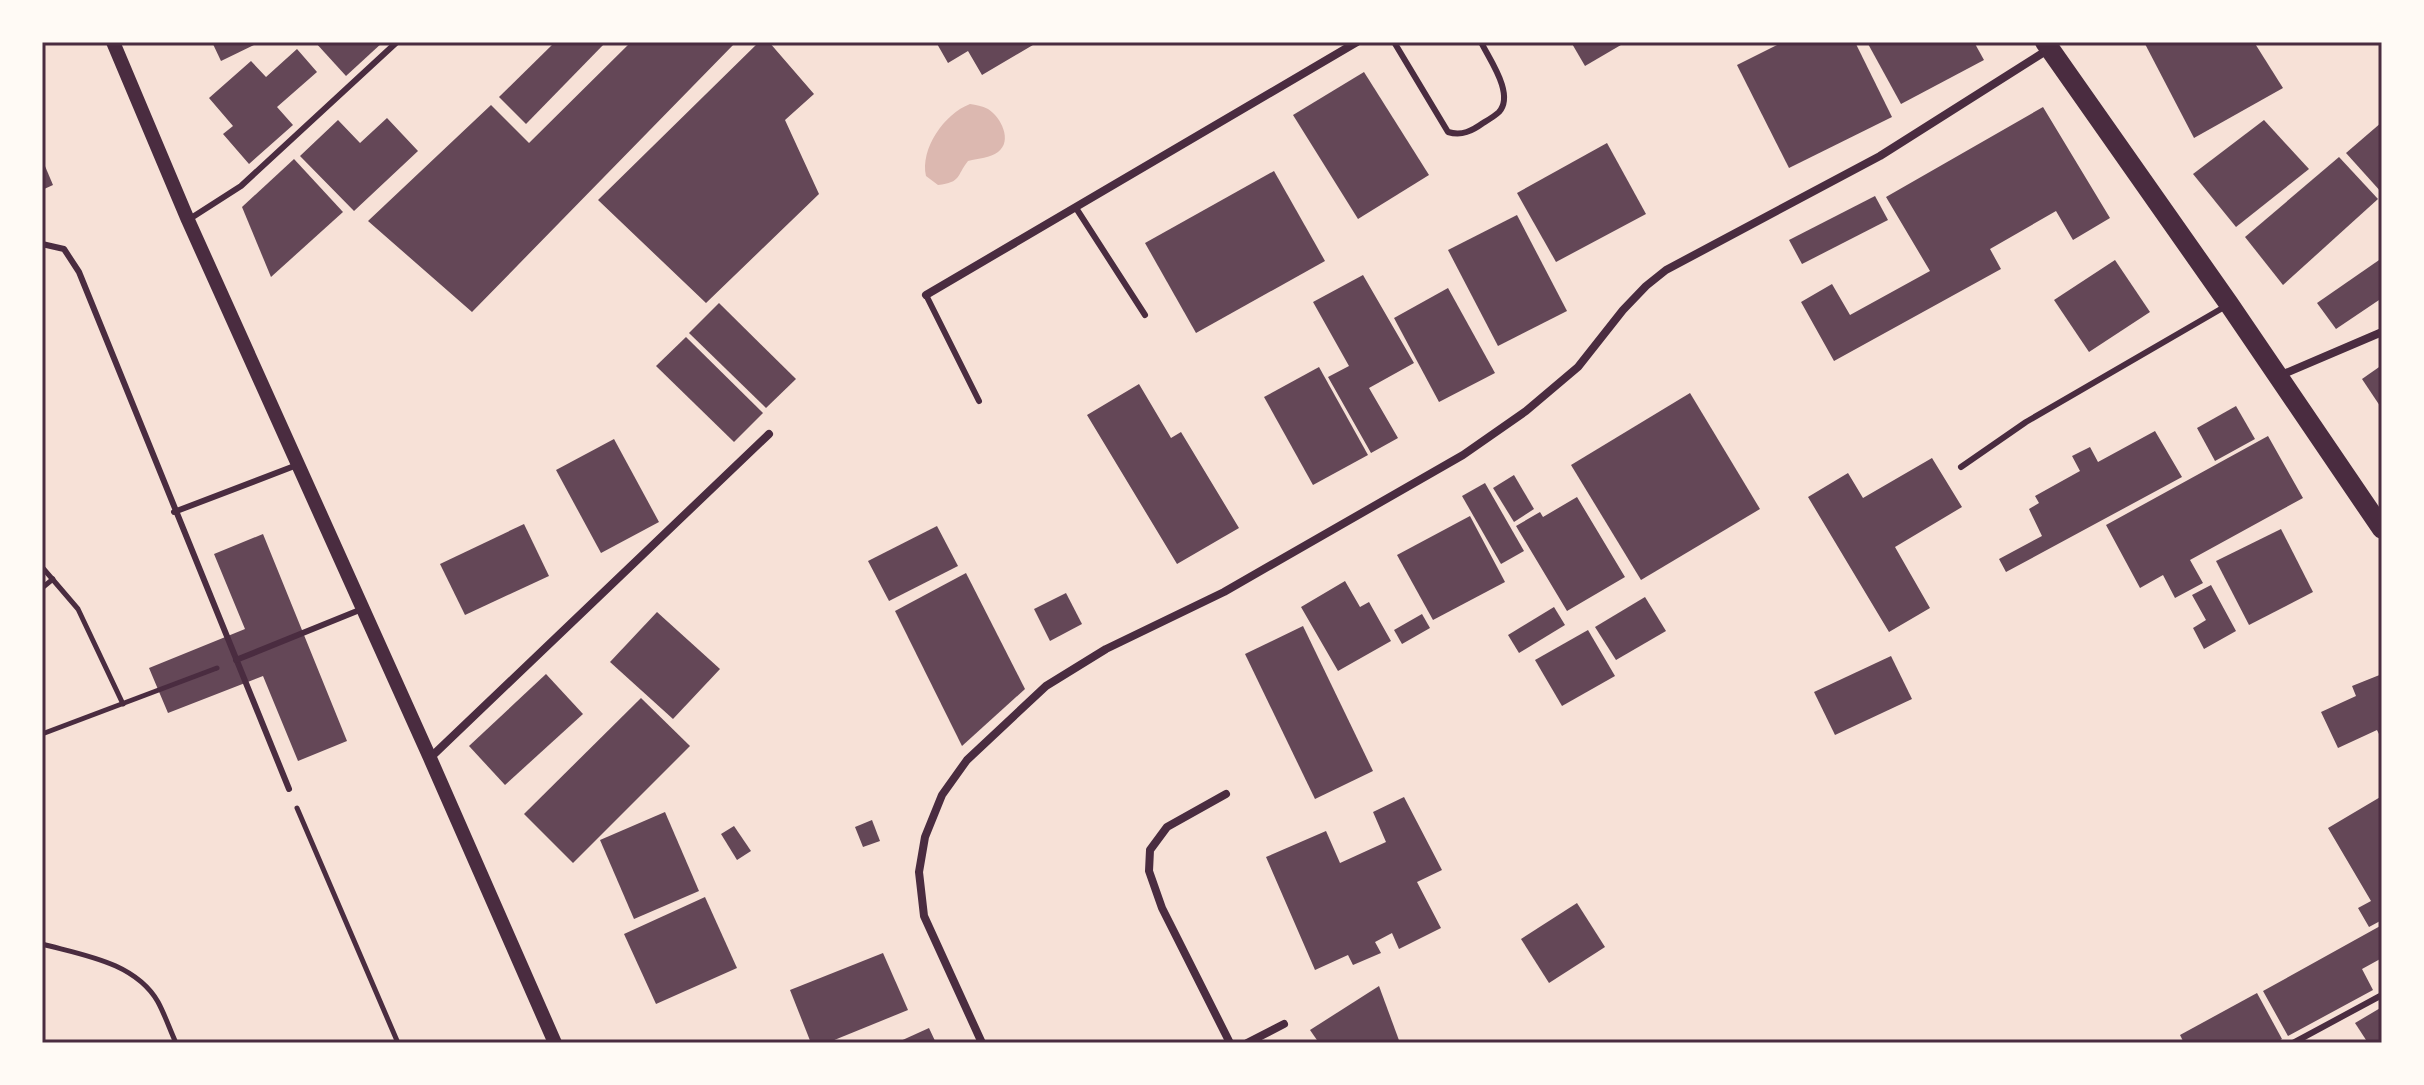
<svg xmlns="http://www.w3.org/2000/svg" width="2424" height="1085" font-family="Commissioner,sans-serif">
  <style>
    .water { fill: #dcb8b0 }
    .building { fill: #644757 }
    .lines { fill: none; stroke-linecap: round; stroke-linejoin: round }
    .path { stroke: #4a2c40; stroke-width: 5 }
    .service { stroke: #4a2c40; stroke-width: 6 }
    .minor { stroke: #4a2c40; stroke-width: 8 }
    .tertiary { stroke: #4a2c40; stroke-width: 14 }
    .primary { stroke: #4a2c40; stroke-width: 20 }
    .neatline { fill: none; stroke: #4a2c40; stroke-width: 3 }
  </style>
  <rect width="100%" height="100%" fill="#f7e1d7"/>
  <path class="water" d="M970,104c6,1 12,2 18,5 13,8 25,32 10,43 -8,6 -19,6 -30,9 -12,15 -6,21 -30,24l-12,-9c-6,-27 18,-62 44,-72z"/>
  <g class="building">
    <path d="M212,42h48l-39,19z"/>
    <path d="M315,42h68l-37,34z"/>
    <path d="M555,42h51l-80,82 -27,-27z"/>
    <path d="M631,42h105l-264,270 -104,-91 123,-116 38,38z"/>
    <path d="M759,42h10l45,52 -29,26 34,74 -113,109 -108,-103z"/>
    <path d="M936,42h102l-56,33 -14,-24 -20,12z"/>
    <path d="M1571,42h55l-41,24z"/>
    <path d="M1783,42h72l37,75 -103,51 -52,-103z"/>
    <path d="M1867,42h107l10,18 -83,44z"/>
    <path d="M2144,42h110l29,46 -89,50z"/>
    <path d="M297,49l20,23 -40,35 16,18 -44,39 -26,-30 10,-8 -24,-28 42,-37 15,16z"/>
    <path d="M1364,72l65,103 -71,44 -65,-104z"/>
    <path d="M2043,107l67,111 -37,22 -17,-29 -66,38 11,20 -167,92 -33,-59 31,-18 18,31 80,-44 -44,-74z"/>
    <path d="M387,118l31,33 -64,60 -54,-55 38,-36 22,23z"/>
    <path d="M2264,120l45,49 -73,58 -43,-53z"/>
    <path d="M2382,122v71l-36,-40z"/>
    <path d="M1607,143l39,71 -90,48 -39,-69z"/>
    <path d="M2339,157l39,42 -95,86 -38,-48z"/>
    <path d="M42,159l11,26 -11,5z"/>
    <path d="M294,159l49,53 -72,65 -29,-70z"/>
    <path d="M1274,171l51,90 -129,72 -51,-90z"/>
    <path d="M1875,196l13,24 -86,44 -13,-24z"/>
    <path d="M1517,215l50,96 -69,35 -50,-96z"/>
    <path d="M2382,258v40l-46,31 -19,-26z"/>
    <path d="M2115,260l35,52 -61,40 -35,-52z"/>
    <path d="M1363,275l51,88 -45,25 29,50 -27,15 -43,-76 21,-11 -36,-64z"/>
    <path d="M1448,288l47,85 -56,29 -45,-84z"/>
    <path d="M719,303l77,76 -30,29 -77,-75z"/>
    <path d="M686,337l77,76 -29,29 -78,-76z"/>
    <path d="M2382,365v44l-20,-30z"/>
    <path d="M1319,367l49,88 -55,30 -49,-88z"/>
    <path d="M1139,384l32,54 10,-6 58,96 -62,36 -90,-149z"/>
    <path d="M1690,393l70,116 -119,71 -70,-115z"/>
    <path d="M2236,406l19,33 -40,22 -18,-33z"/>
    <path d="M2155,431l27,46 -176,95 -7,-13 43,-23 -13,-27 10,-6 -4,-7 45,-25 -8,-15 18,-9 8,15z"/>
    <path d="M2268,436l35,62 -113,62 13,23 -28,15 -12,-23 -23,13 -34,-63z"/>
    <path d="M614,439l45,83 -58,31 -45,-83z"/>
    <path d="M1932,458l30,49 -67,40 35,61 -41,24 -81,-135 40,-24 15,25z"/>
    <path d="M1514,475l20,34 -20,13 -21,-34z"/>
    <path d="M1485,483l39,68 -23,13 -39,-68z"/>
    <path d="M1577,497l48,80 -58,34 -51,-85 24,-14 3,5z"/>
    <path d="M1470,516l35,66 -72,38 -36,-65z"/>
    <path d="M524,524l25,52 -84,39 -25,-51z"/>
    <path d="M937,526l21,40 -69,35 -21,-40z"/>
    <path d="M2281,529l32,63 -64,33 -33,-64z"/>
    <path d="M263,534l84,207 -49,20 -35,-85 -95,37 -19,-45 96,-39 -31,-75z"/>
    <path d="M966,573l59,116 -63,57 -67,-135z"/>
    <path d="M1345,581l15,26 9,-5 22,39 -53,30 -37,-64z"/>
    <path d="M2211,585l25,46 -32,18 -11,-21 13,-8 -14,-25z"/>
    <path d="M1066,593l16,31 -32,17 -16,-32z"/>
    <path d="M1645,597l21,34 -50,29 -21,-33z"/>
    <path d="M1554,607l11,18 -46,28 -11,-18z"/>
    <path d="M657,612l63,57 -47,50 -63,-57z"/>
    <path d="M1422,614l8,14 -28,16 -8,-14z"/>
    <path d="M1303,626l70,145 -58,28 -70,-145z"/>
    <path d="M1588,630l27,46 -53,30 -27,-46z"/>
    <path d="M1891,656l21,43 -77,36 -21,-43z"/>
    <path d="M546,674l37,40 -78,71 -36,-39z"/>
    <path d="M2382,674v66l-5,-10 -39,18 -17,-36 35,-16 -4,-10z"/>
    <path d="M641,698l49,48 -117,117 -49,-49z"/>
    <path d="M2382,796v124l-13,7 -11,-19 13,-7 -43,-73z"/>
    <path d="M1404,797l38,73 -25,12 24,46 -42,21 -7,-16 -17,9 6,11 -28,12 -5,-10 -33,15 -49,-113 60,-26 14,32 46,-21 -13,-30z"/>
    <path d="M665,812l34,79 -65,28 -34,-79z"/>
    <path d="M872,820l8,21 -17,6 -8,-20z"/>
    <path d="M734,826l17,25 -14,9 -16,-26z"/>
    <path d="M705,897l32,71 -81,36 -32,-70z"/>
    <path d="M1577,903l28,44 -56,36 -28,-44z"/>
    <path d="M2382,925v33l-20,11 11,21 -85,46 -25,-45z"/>
    <path d="M883,953l25,57 -81,33h-16l-21,-53z"/>
    <path d="M1379,986l21,57h-81l-9,-13z"/>
    <path d="M2257,993l25,46 -7,4h-91l-4,-8z"/>
    <path d="M2382,1007v36h-14l-13,-20z"/>
    <path d="M929,1028l7,15h-40z"/>
  </g>
  <g class="lines">
    <g class="path">
      <path d="M42,567l36,42 45,95"/>
      <path d="M42,588l11,-9"/>
      <path d="M42,734l175,-66"/>
      <path d="M297,808l101,235"/>
      <path d="M42,944c40,11 93,18 116,58 7,13 12,28 18,41"/>
    </g>
    <g class="service">
      <path d="M1394,42l54,90c14,4 24,-1 35,-9 5,-3 12,-7 16,-11 16,-18 -10,-53 -18,-70"/>
      <path d="M1076,208l69,107"/>
      <path d="M188,220l53,-34 156,-144"/>
      <path d="M42,244l22,5 15,23 210,517"/>
      <path d="M926,295l53,106"/>
      <path d="M1961,467l65,-45 200,-116"/>
      <path d="M174,512l123,-47"/>
      <path d="M236,660l126,-51"/>
      <path d="M2293,1043l89,-48"/>
    </g>
    <g class="minor">
      <path d="M926,295l431,-253"/>
      <path d="M2279,376l103,-44"/>
      <path d="M430,758l339,-324"/>
      <path d="M1226,794l-59,33 -17,23 -1,21 13,37 68,135"/>
      <path d="M982,1043l-58,-127 -5,-44 6,-35 17,-42 25,-35 79,-74 60,-37 118,-57 239,-137 63,-44 52,-44 45,-57 23,-24 20,-16 214,-114 169,-107"/>
      <path d="M1247,1043l37,-19"/>
    </g>
    <path class="tertiary" d="M113,42l75,178 242,538 125,285"/>
    <path class="primary" d="M2045,42l184,262 153,225"/>
  </g>
  <rect width="2424" height="1085" fill="none" stroke="#fffaf5" stroke-width="88"/>
  <rect x="44" y="44" width="2336" height="997" class="neatline"/>
</svg>
